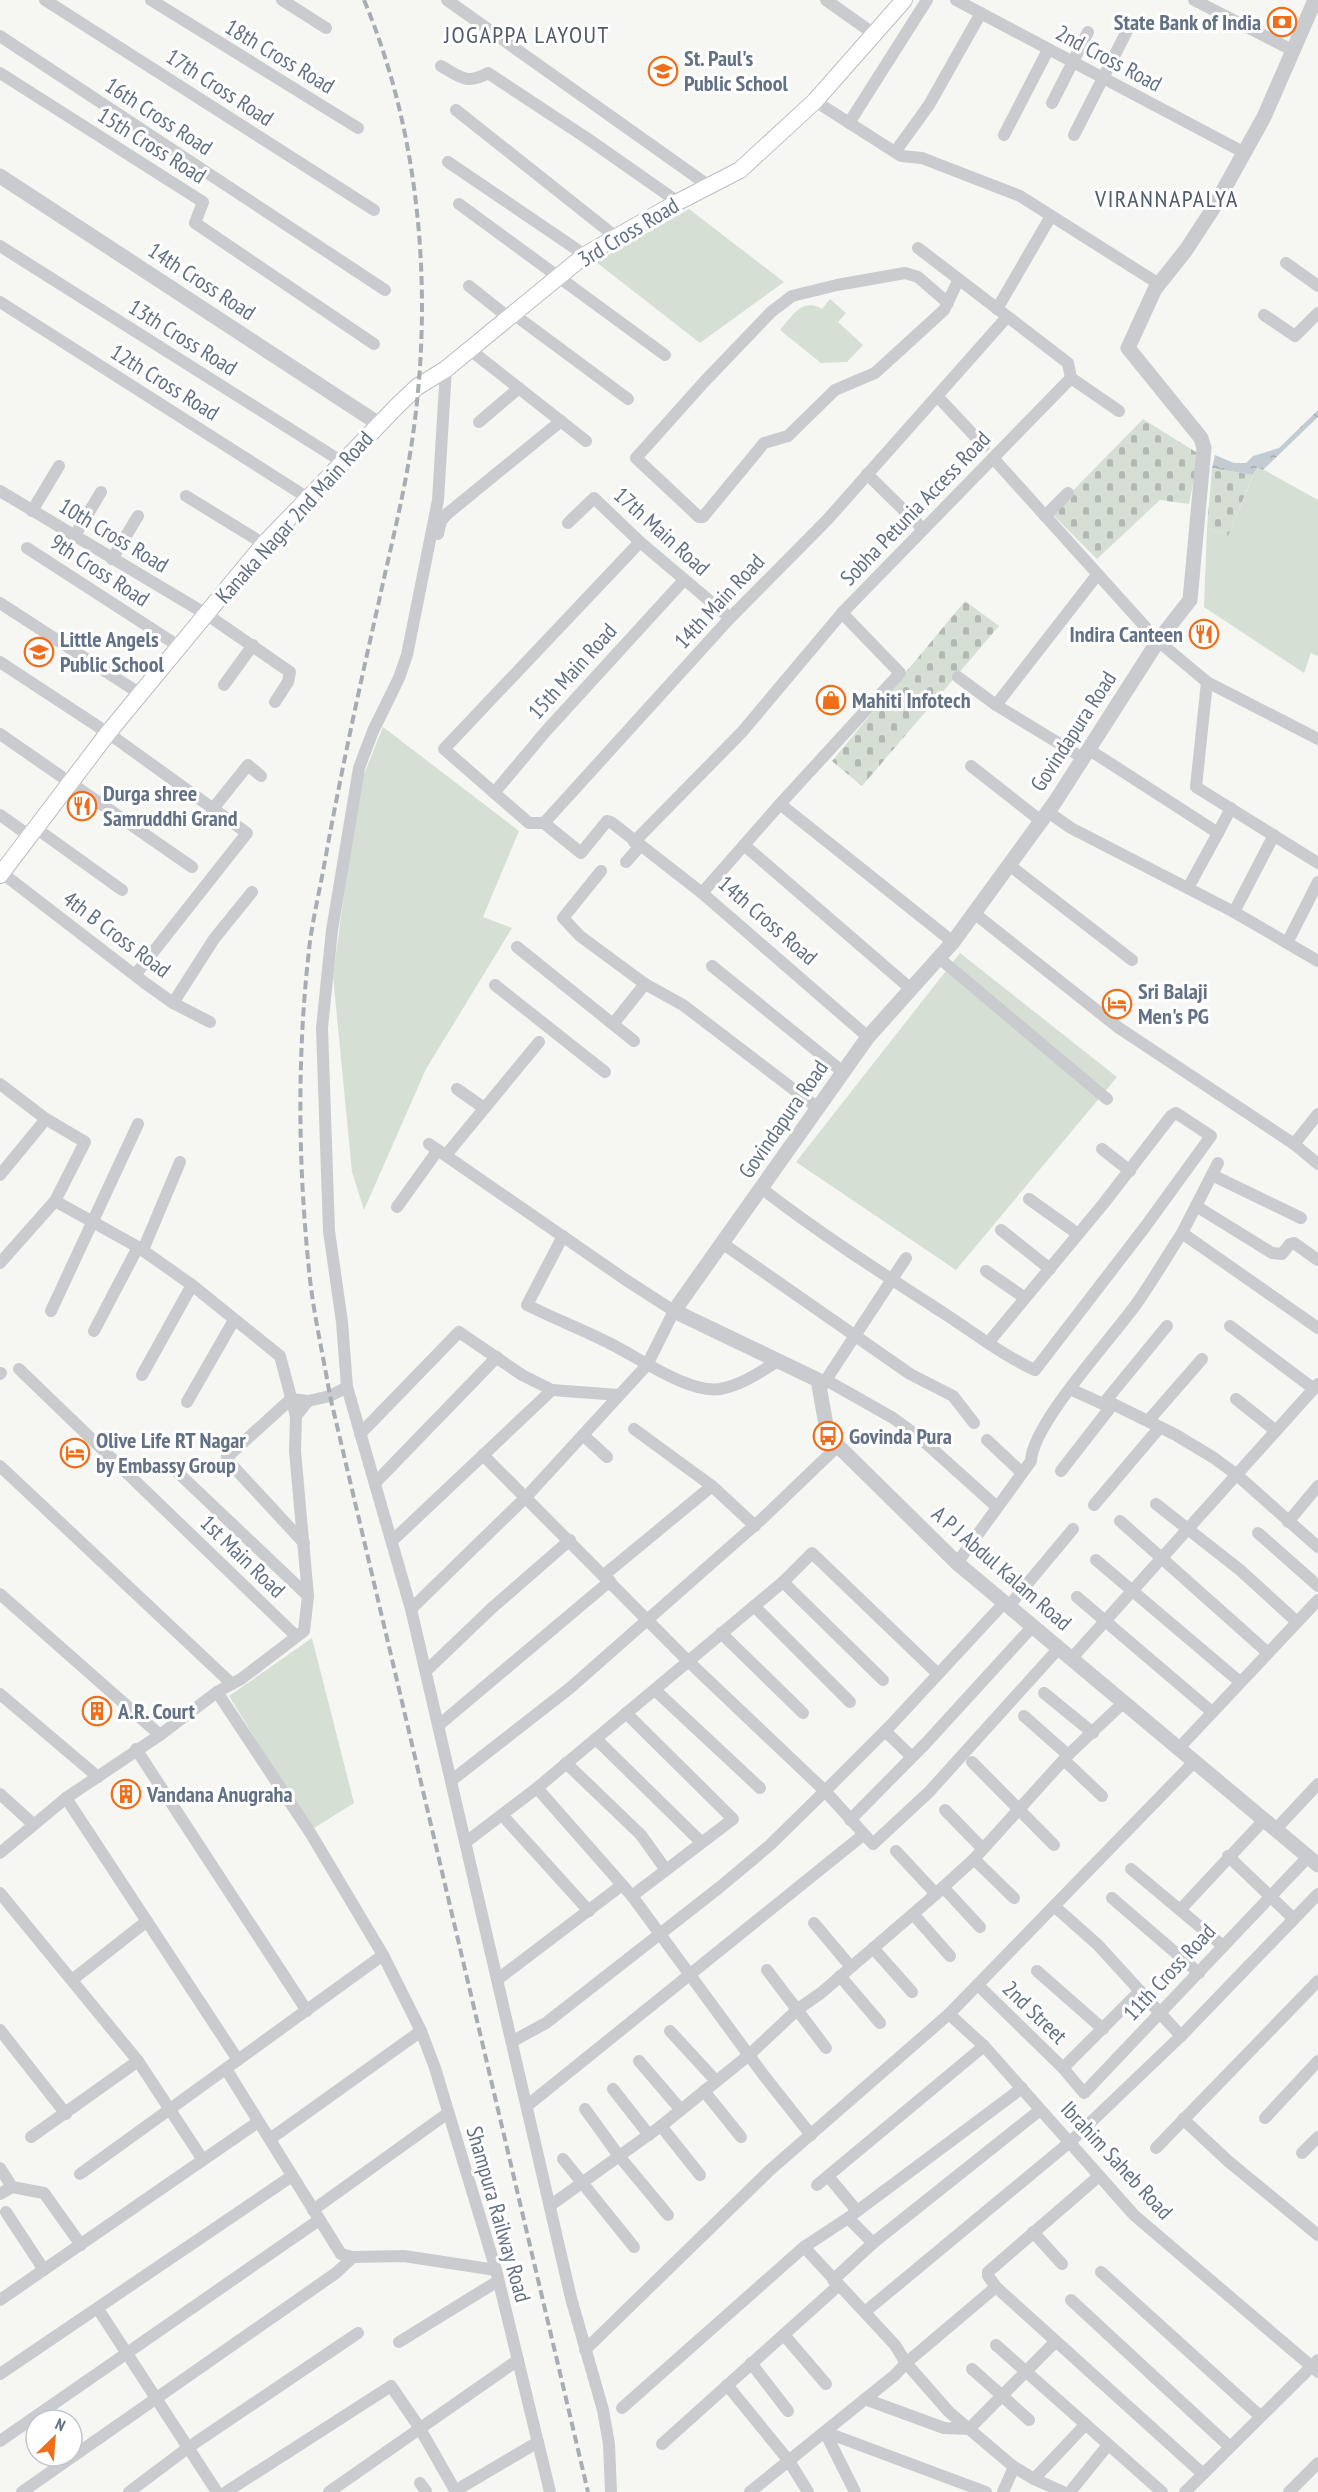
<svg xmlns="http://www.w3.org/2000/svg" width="1318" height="2492" font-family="'PT Sans Narrow',sans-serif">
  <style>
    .green { fill: #d6dfd4 }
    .cemetery { fill: url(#cemetery-stones) }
    .water { fill: url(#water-ripples) }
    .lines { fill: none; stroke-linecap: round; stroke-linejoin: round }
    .secondary-casing { stroke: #babec3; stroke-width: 18 }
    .minor { stroke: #c9cbcf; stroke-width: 12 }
    .tertiary { stroke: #c9cbcf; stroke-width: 15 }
    .secondary { stroke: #fff; stroke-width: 16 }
    .rail { stroke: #a8acb3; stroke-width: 4; stroke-dasharray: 9 4.5; stroke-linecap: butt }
    .labels { text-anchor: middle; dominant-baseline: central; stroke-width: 6; stroke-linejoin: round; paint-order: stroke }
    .poi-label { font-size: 22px; font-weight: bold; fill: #637186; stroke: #fff; text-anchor: start }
    .street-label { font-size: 22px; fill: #637186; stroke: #fff }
    .neighbourhood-label { font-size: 24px; letter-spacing: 1.5px; fill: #525c6b; stroke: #fff }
  </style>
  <defs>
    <pattern id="cemetery-stones" width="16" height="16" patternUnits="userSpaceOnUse" patternTransform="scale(1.5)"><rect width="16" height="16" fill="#d6dfd4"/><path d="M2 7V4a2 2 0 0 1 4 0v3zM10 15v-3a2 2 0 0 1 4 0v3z" fill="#b1b9b2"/></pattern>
    <pattern id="water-ripples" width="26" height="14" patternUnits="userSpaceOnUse" patternTransform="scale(1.5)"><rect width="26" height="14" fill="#c4ccd3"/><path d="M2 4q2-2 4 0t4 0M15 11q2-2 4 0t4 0" fill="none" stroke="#a3aab1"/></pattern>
  </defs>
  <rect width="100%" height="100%" fill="#f6f7f3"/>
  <g class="green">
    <path d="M689,209l95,73 -84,61 -104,-81z"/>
    <path d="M830,299l16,14 -8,9 25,23 -16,17 -26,1 -41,-33c12,-14 23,-33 42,-21z"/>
    <path d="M1257,466l61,34v156l-7,-3 -7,20 -100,-66 3,-79 21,8z"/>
    <path d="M383,727l136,104 -36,86 29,11 -86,141 -62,141 -12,-38 -19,-196 25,-187z"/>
    <path d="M960,953l157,124 -161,193 -160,-108z"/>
    <path d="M312,1638l42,165 -43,27 -82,-134z"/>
  </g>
  <g class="cemetery">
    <path d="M1143,419l56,35 -10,50 -29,-4 -63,59 -46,-46z"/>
    <path d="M1212,468l41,7 -25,61 -21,-8z"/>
    <path d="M965,601l34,25 -137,160 -30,-25z"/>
  </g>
  <path class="water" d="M1318,410v7l-55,53 -6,-3 -4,8 -41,-7 3,-13 19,8h12l7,-7 26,-8z"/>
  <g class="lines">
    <g class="secondary-casing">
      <path id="secondary" d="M0,875l108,-142 156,-189 134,-139 19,-18 29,-18 139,-114 93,-53 62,-32 75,-69 89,-101"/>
    </g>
    <g class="minor">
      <path d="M45,0l329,210"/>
      <path d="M151,0l207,128"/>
      <path d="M282,0l44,28"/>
      <path d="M447,0l262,186"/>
      <path d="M826,0l48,34"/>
      <path d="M956,0l287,152"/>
      <path d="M1194,0l100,51"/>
      <path d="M0,36l385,254"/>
      <path d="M441,66c19,11 26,19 47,7l100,66 90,63"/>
      <path d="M0,73l203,129 -8,21 179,121"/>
      <path d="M815,101l86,55 21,2 98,38 139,88"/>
      <path d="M1052,103l36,-71"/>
      <path d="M456,110l160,127"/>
      <path d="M849,123l78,-123"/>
      <path d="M1004,135l44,-85"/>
      <path d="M1074,135l57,-112"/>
      <path d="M895,152l34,-47 52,-92"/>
      <path d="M448,162l137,93"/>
      <path d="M459,204l206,151"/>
      <path d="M0,246l344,217"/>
      <path d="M918,248l150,115 3,15 -229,235 58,60 -120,131 173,138"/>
      <path d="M1286,263l32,23"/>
      <path d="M469,286l39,31"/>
      <path d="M0,302l308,196"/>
      <path d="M948,303l-30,-26 -13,-4 -68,12 -45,11 -21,16 -67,70 -68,76 63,59h4l61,-74 24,-7 47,-46 40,-17 69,-63 14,-29"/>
      <path d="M997,309l54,-93"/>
      <path d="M512,313l116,86"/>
      <path d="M1264,315l31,21 23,-23"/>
      <path d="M469,349l117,92"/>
      <path d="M1071,378l48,33"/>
      <path d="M937,396l47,50"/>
      <path d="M479,422l40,-34"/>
      <path d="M993,458l165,183 49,41 111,57"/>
      <path d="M867,474l56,55"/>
      <path d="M0,491l206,123 84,58 -2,10 -13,20"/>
      <path d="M186,496l78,48"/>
      <path d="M32,511l27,-45"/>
      <path d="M1045,516l23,-23"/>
      <path d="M568,523l26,-25 46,44 90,76"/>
      <path d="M438,534l3,-13 6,-7 114,-93"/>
      <path d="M74,537l27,-45"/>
      <path d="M27,548l153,99"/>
      <path d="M112,559l26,-43"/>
      <path d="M0,603l139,90"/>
      <path d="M0,662l108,71 139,100 -112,142"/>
      <path d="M958,677l38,28"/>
      <path d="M1207,682l-11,105 122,76"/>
      <path d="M224,685l29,-40"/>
      <path d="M0,734l192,133"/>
      <path d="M1088,749l130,84 -30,55"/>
      <path d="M1083,758l-87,-53 101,-130"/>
      <path d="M971,766l70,55"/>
      <path d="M494,793l52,-62 138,-151"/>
      <path d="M212,810l36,-45 13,11"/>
      <path d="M1048,812l23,16 163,84 84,49"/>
      <path d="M0,815l31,22"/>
      <path d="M544,823h-15l-85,-74 196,-207"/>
      <path d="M37,829l85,61"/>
      <path d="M1218,833l13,-25"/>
      <path d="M634,842l108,-110 100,-119"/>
      <path d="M744,845l167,144"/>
      <path d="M626,862l14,-16"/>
      <path d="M1009,865l123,95"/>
      <path d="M601,871l-38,47 17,18 65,48 38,21 135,103"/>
      <path d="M2,873l143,110 28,20 37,19"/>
      <path d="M702,893l78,-89"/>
      <path d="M1234,912l40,-77"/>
      <path d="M974,913l145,115 175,116 24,20"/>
      <path d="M1287,943l31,-61"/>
      <path d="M517,947l117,94"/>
      <path d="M939,958l168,141"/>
      <path d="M712,966l131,106"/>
      <path d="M495,985l110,87"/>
      <path d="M173,1003l41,-64 38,-47"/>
      <path d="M613,1024l32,-40"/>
      <path d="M868,1037l-166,-144 -91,-71 -4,-1 -26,32 -37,-30 186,-205 97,-98 180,-203"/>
      <path d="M0,1084l46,35 39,23 -30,59 -55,62"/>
      <path d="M457,1089l27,19"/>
      <path d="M1294,1144l24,-30"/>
      <path d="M1102,1149l28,22"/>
      <path d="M446,1155l93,-113"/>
      <path d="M1218,1163l-36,70 136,95"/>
      <path d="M0,1175l46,-56"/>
      <path d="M1212,1175l89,43"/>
      <path d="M761,1188c58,45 119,84 181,124 31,20 60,43 93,58l110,-143 66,-91 -35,-23 -5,3 -67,87 -116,140"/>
      <path d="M1029,1199l49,35"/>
      <path d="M1196,1206l76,47 10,1 8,-10 4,-1 24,17"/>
      <path d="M397,1207l41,-57"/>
      <path d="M1001,1230l49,39"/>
      <path d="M563,1236l-36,69c26,13 54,24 80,37 28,13 81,52 113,47 22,-4 40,-17 58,-28"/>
      <path d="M722,1243l188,131 43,22 21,27"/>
      <path d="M143,1250l37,-88"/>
      <path d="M986,1271l39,27"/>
      <path d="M51,1311l87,-187"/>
      <path d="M1230,1326l84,63"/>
      <path d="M94,1331l44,-84"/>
      <path d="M19,1369l277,267"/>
      <path d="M0,1374l1,-1"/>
      <path d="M142,1375l50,-90"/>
      <path d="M826,1380l67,38 26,19 78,70"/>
      <path d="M822,1386l84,-128"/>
      <path d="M347,1387l-5,-65 -13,-91 -7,-203 10,-98 27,-162 14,-37 26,-53 8,-23 31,-155 8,-131"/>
      <path d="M1070,1389l33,15h10l63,31 38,23 23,17 81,72"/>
      <path d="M1236,1399l40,32"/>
      <path d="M308,1401l22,-5 17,-9 64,222 160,689 32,112 6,34 2,48"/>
      <path d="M187,1402l47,-82"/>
      <path d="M1103,1404l64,-78"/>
      <path d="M296,1416l12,-15 -17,-2 -64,58 4,7 73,79"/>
      <path d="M1148,1421l54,-62"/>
      <path d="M634,1429l78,57 43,40"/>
      <path d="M360,1434l99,-102 63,43 30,15"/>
      <path d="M583,1435l24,22"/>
      <path d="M987,1440l35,33"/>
      <path d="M483,1455l205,206 137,130 -55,54 -50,42 -174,136 -33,18"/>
      <path d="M0,1466l232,218"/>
      <path d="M173,1468l135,128"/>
      <path d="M1061,1471l52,-67"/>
      <path d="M375,1483l122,-126"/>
      <path d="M1156,1504l84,66 57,52"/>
      <path d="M1094,1505l66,-78"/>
      <path d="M1120,1521l147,131"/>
      <path d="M1288,1522l30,-36"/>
      <path d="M1258,1533l60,53"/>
      <path d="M392,1541l160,-151 67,5"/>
      <path d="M1096,1560l144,122"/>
      <path d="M957,1563l74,-102c1,-37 82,-124 106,-158 16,-23 30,-47 45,-70"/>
      <path d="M604,1575l108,-89"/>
      <path d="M783,1582l29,-29 126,121"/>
      <path d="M0,1594l160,141"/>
      <path d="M1077,1597l135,115"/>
      <path d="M1004,1603l-113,122 -66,66 48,53 56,-52 130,-144"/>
      <path d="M754,1606l96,96"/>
      <path d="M1008,1607l65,-78"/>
      <path d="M411,1609l116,-113 120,-131 27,-54 -48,-31 -197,-136"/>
      <path d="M721,1633l82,80"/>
      <path d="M1071,1659l247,-275"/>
      <path d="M426,1671l67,-64 77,-67"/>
      <path d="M655,1690l105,98"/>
      <path d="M217,1692l94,142 72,121 38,76 14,37 61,202 54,222"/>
      <path d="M1044,1693l49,40"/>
      <path d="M0,1694l98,83"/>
      <path d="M626,1713l107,106 -101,77"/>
      <path d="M1024,1716l44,39"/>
      <path d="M439,1725l171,-144"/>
      <path d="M885,1731l27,26"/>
      <path d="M596,1739l105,103"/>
      <path d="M136,1749l171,262"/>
      <path d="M1178,1749l140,-149"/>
      <path d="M1064,1760l38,36"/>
      <path d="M972,1762l82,83"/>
      <path d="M566,1763l75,72 25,35"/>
      <path d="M452,1780l118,-92 193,-170 75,-72"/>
      <path d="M537,1788l246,-206 100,98"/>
      <path d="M0,1794l33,30"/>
      <path d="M66,1798l172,262"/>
      <path d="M945,1810l37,38"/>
      <path d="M503,1816l86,95"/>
      <path d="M850,1820l77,-78 105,-115"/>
      <path d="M1275,1830l43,-46"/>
      <path d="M466,1842l71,-54 95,108 133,181 46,58"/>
      <path d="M896,1851l40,43"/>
      <path d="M0,1853l66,-55 94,-63 57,-43 24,-13 63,-48 4,-35 -13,-145 1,-35 -16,-60 -88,-71 -54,-38 -83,-46"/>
      <path d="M1228,1856l66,63"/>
      <path d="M974,1859l40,39"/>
      <path d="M1131,1869l92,77"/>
      <path d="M943,1887l37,40"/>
      <path d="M0,1893l138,168 65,99"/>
      <path d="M1112,1898l87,75"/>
      <path d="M1054,1906l44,39 83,91"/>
      <path d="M1180,1910l84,-90"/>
      <path d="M913,1914l37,42"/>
      <path d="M814,1923l37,44"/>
      <path d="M873,1948l39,44"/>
      <path d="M767,1970l59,78"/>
      <path d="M1037,1971l66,58"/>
      <path d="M840,1976l40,47"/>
      <path d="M498,1979l124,-94"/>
      <path d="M72,1980l75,-59"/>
      <path d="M978,1985l85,83 21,25 224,-236"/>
      <path d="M949,2014l35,32 150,169 184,157"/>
      <path d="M0,2030l66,84"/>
      <path d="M670,2031l46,50"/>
      <path d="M639,2061l42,49"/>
      <path d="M1063,2068l77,-77"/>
      <path d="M226,2069l115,185 12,3 51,-1 92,14"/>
      <path d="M613,2089l36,46"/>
      <path d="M704,2091l37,46"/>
      <path d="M528,2105l335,-270"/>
      <path d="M585,2109l34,47 49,59"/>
      <path d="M1265,2118l53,-57"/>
      <path d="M1183,2119l45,42 90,74"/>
      <path d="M661,2126l39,49"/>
      <path d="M31,2137l107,-76"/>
      <path d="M270,2139l151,-108"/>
      <path d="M1156,2148l162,-167"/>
      <path d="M1302,2153l16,-16"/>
      <path d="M563,2159l71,88"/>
      <path d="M0,2168l12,19"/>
      <path d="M80,2174l303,-219"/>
      <path d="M828,2176l29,35"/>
      <path d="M1099,2176l-111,96v4l8,11 207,187"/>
      <path d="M817,2185l167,-139"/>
      <path d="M0,2194l12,-7 32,6 37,52"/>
      <path d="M551,2205l110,-79 88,-71 49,-46 23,-16 107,-92 46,-42 94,-104 55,-52"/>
      <path d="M313,2210l135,-97"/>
      <path d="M6,2212l38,58"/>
      <path d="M1033,2232l29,32"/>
      <path d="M873,2243l-25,-25 174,-130"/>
      <path d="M804,2247l44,-29"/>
      <path d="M1101,2272l159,144"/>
      <path d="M833,2280l40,-37 167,-133"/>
      <path d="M996,2287l-90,76 43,49 65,55 -11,25"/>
      <path d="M0,2300l258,-178"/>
      <path d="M1071,2300l159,147"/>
      <path d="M98,2309l119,183"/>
      <path d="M866,2311l204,-169 111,-106 137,-142"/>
      <path d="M784,2335l42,49"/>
      <path d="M399,2342l99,-61"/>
      <path d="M996,2345l166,147"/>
      <path d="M585,2350l185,-180 179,-156 245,-252"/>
      <path d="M751,2363l37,48"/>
      <path d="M972,2369l57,51"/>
      <path d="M0,2374l292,-198"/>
      <path d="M727,2385l62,76 19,31"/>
      <path d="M865,2399l79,29 25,1 87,-88"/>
      <path d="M622,2408l182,-161 91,98 11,18 -11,12 -145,117"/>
      <path d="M825,2432l161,60"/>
      <path d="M825,2432l30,60"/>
      <path d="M0,2441l319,-221"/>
      <path d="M662,2444l177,-159"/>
      <path d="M1014,2467l20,12 29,13"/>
      <path d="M1034,2479l51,-54"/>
      <path d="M420,2483l6,8"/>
      <path d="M455,2491l83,-49"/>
      <path d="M22,2492l314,-219 17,-16"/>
      <path d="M129,2492l60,-45 169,-114"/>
      <path d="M226,2492l165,-106 28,41 37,65"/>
      <path d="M329,2492l189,-132"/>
      <path d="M1070,2492l38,-47"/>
      <path d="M1185,2492l133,-132"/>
      <path d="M1289,2492l29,-29"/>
    </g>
    <g class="tertiary">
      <path d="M1315,0l-51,117 -50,90 -28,43 -31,39 -27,59 73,90 3,10 -14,152 -32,41 -103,161 -102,140 -85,95 -194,274 144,69 10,56 129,127 361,302"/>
      <path d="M0,176l379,248"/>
    </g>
    <use href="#secondary" class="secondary"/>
    <path class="rail" d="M364,0c58,138 70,301 47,448 -8,51 -21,102 -32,153 -20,88 -39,176 -55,265 -5,28 -12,56 -15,84 -12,106 -11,213 0,320 4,42 14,84 21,126l258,1096"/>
  </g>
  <defs>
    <g id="bank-ring" transform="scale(1.5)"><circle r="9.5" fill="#fff" stroke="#f06d19" stroke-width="1.5"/><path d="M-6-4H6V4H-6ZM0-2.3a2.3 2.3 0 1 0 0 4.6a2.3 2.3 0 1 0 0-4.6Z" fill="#f06d19"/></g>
    <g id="school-ring" transform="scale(1.5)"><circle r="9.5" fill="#fff" stroke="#f06d19" stroke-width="1.5"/><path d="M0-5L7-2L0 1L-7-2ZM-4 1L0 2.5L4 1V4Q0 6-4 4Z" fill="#f06d19"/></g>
    <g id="restaurant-ring" transform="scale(1.5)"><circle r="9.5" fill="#fff" stroke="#f06d19" stroke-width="1.5"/><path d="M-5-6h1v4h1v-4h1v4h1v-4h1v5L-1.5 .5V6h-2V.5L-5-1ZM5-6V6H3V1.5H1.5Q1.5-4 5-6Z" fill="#f06d19"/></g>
    <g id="shop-ring" transform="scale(1.5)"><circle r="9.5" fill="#fff" stroke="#f06d19" stroke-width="1.5"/><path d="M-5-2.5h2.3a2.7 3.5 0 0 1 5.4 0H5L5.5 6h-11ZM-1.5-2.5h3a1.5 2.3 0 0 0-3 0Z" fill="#f06d19"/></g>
    <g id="hotel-ring" transform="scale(1.5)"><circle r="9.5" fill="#fff" stroke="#f06d19" stroke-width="1.5"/><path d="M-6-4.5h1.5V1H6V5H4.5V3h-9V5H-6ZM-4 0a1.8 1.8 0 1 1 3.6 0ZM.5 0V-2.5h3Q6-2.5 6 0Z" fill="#f06d19"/></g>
    <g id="bus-ring" transform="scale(1.5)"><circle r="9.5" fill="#fff" stroke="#f06d19" stroke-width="1.5"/><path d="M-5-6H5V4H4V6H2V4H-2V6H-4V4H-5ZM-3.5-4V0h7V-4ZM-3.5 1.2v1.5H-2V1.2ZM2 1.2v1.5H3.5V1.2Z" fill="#f06d19"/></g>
    <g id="building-ring" transform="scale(1.5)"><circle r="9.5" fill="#fff" stroke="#f06d19" stroke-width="1.5"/><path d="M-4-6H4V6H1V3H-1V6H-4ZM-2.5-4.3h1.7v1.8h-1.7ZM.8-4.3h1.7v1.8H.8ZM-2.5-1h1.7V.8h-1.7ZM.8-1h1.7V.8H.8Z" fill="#f06d19"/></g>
  </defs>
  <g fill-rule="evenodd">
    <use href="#bank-ring" x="1282" y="22"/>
    <use href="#school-ring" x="663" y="71"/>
    <use href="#restaurant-ring" x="1204" y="634"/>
    <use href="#school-ring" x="39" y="652"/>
    <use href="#shop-ring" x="831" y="700"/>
    <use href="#restaurant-ring" x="82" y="806"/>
    <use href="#hotel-ring" x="1117" y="1004"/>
    <use href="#bus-ring" x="828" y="1436"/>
    <use href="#hotel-ring" x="75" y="1453"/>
    <use href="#building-ring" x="97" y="1711"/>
    <use href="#building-ring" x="126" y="1794"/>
  </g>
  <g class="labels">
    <g class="poi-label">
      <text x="1261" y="22" text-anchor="end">State Bank of India</text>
      <text x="684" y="58">St. Paul's<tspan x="684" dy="25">Public School</tspan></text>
      <text x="1183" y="634" text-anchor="end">Indira Canteen</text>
      <text x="60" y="639">Little Angels<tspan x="60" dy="25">Public School</tspan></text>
      <text x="852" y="700">Mahiti Infotech</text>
      <text x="103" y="793">Durga shree<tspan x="103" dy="25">Samruddhi Grand</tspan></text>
      <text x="1138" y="991">Sri Balaji<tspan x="1138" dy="25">Men's PG</tspan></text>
      <text x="849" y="1436">Govinda Pura</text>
      <text x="96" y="1440">Olive Life RT Nagar<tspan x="96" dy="25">by Embassy Group</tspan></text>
      <text x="118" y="1711">A.R. Court</text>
      <text x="147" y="1794">Vandana Anugraha</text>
    </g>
    <g class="street-label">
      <text transform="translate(280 56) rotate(31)">18th Cross Road</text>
      <text transform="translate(1109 58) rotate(28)">2nd Cross Road</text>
      <text transform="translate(220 87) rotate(33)">17th Cross Road</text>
      <text transform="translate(159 116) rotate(33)">16th Cross Road</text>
      <text transform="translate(152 145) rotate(32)">15th Cross Road</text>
      <text transform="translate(628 232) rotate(-31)">3rd Cross Road</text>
      <text transform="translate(202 281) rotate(33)">14th Cross Road</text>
      <text transform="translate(183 337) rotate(32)">13th Cross Road</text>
      <text transform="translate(165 382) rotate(32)">12th Cross Road</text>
      <text transform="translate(915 508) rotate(-46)">Sobha Petunia Access Road</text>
      <text transform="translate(294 517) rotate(-48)">Kanaka Nagar 2nd Main Road</text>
      <text transform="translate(662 531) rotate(42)">17th Main Road</text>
      <text transform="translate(114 535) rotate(31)">10th Cross Road</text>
      <text transform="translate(100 570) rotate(33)">9th Cross Road</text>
      <text transform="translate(719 601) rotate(-47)">14th Main Road</text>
      <text transform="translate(572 671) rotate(-48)">15th Main Road</text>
      <text transform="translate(1073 731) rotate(-57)">Govindapura Road</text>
      <text transform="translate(768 920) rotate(41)">14th Cross Road</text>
      <text transform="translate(117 934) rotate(37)">4th B Cross Road</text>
      <text transform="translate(783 1119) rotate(-55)">Govindapura Road</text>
      <text transform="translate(243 1556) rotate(44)">1st Main Road</text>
      <text transform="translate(1002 1568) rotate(41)">A P J Abdul Kalam Road</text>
      <text transform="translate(1169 1972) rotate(-47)">11th Cross Road</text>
      <text transform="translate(1035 2012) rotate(44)">2nd Street</text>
      <text transform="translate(1117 2160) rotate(47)">Ibrahim Saheb Road</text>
      <text transform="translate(499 2214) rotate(74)">Shampura Railway Road</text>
    </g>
    <g class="neighbourhood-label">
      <text x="527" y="34">JOGAPPA LAYOUT</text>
      <text x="1167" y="198">VIRANNAPALYA</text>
    </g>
  </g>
  <g transform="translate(54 2438) rotate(25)"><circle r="28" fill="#ffffff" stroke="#c1c6cf" stroke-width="1.5"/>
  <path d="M0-4.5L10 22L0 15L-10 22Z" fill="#f06d19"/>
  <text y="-9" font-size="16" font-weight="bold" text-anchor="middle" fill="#637186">N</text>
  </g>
</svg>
